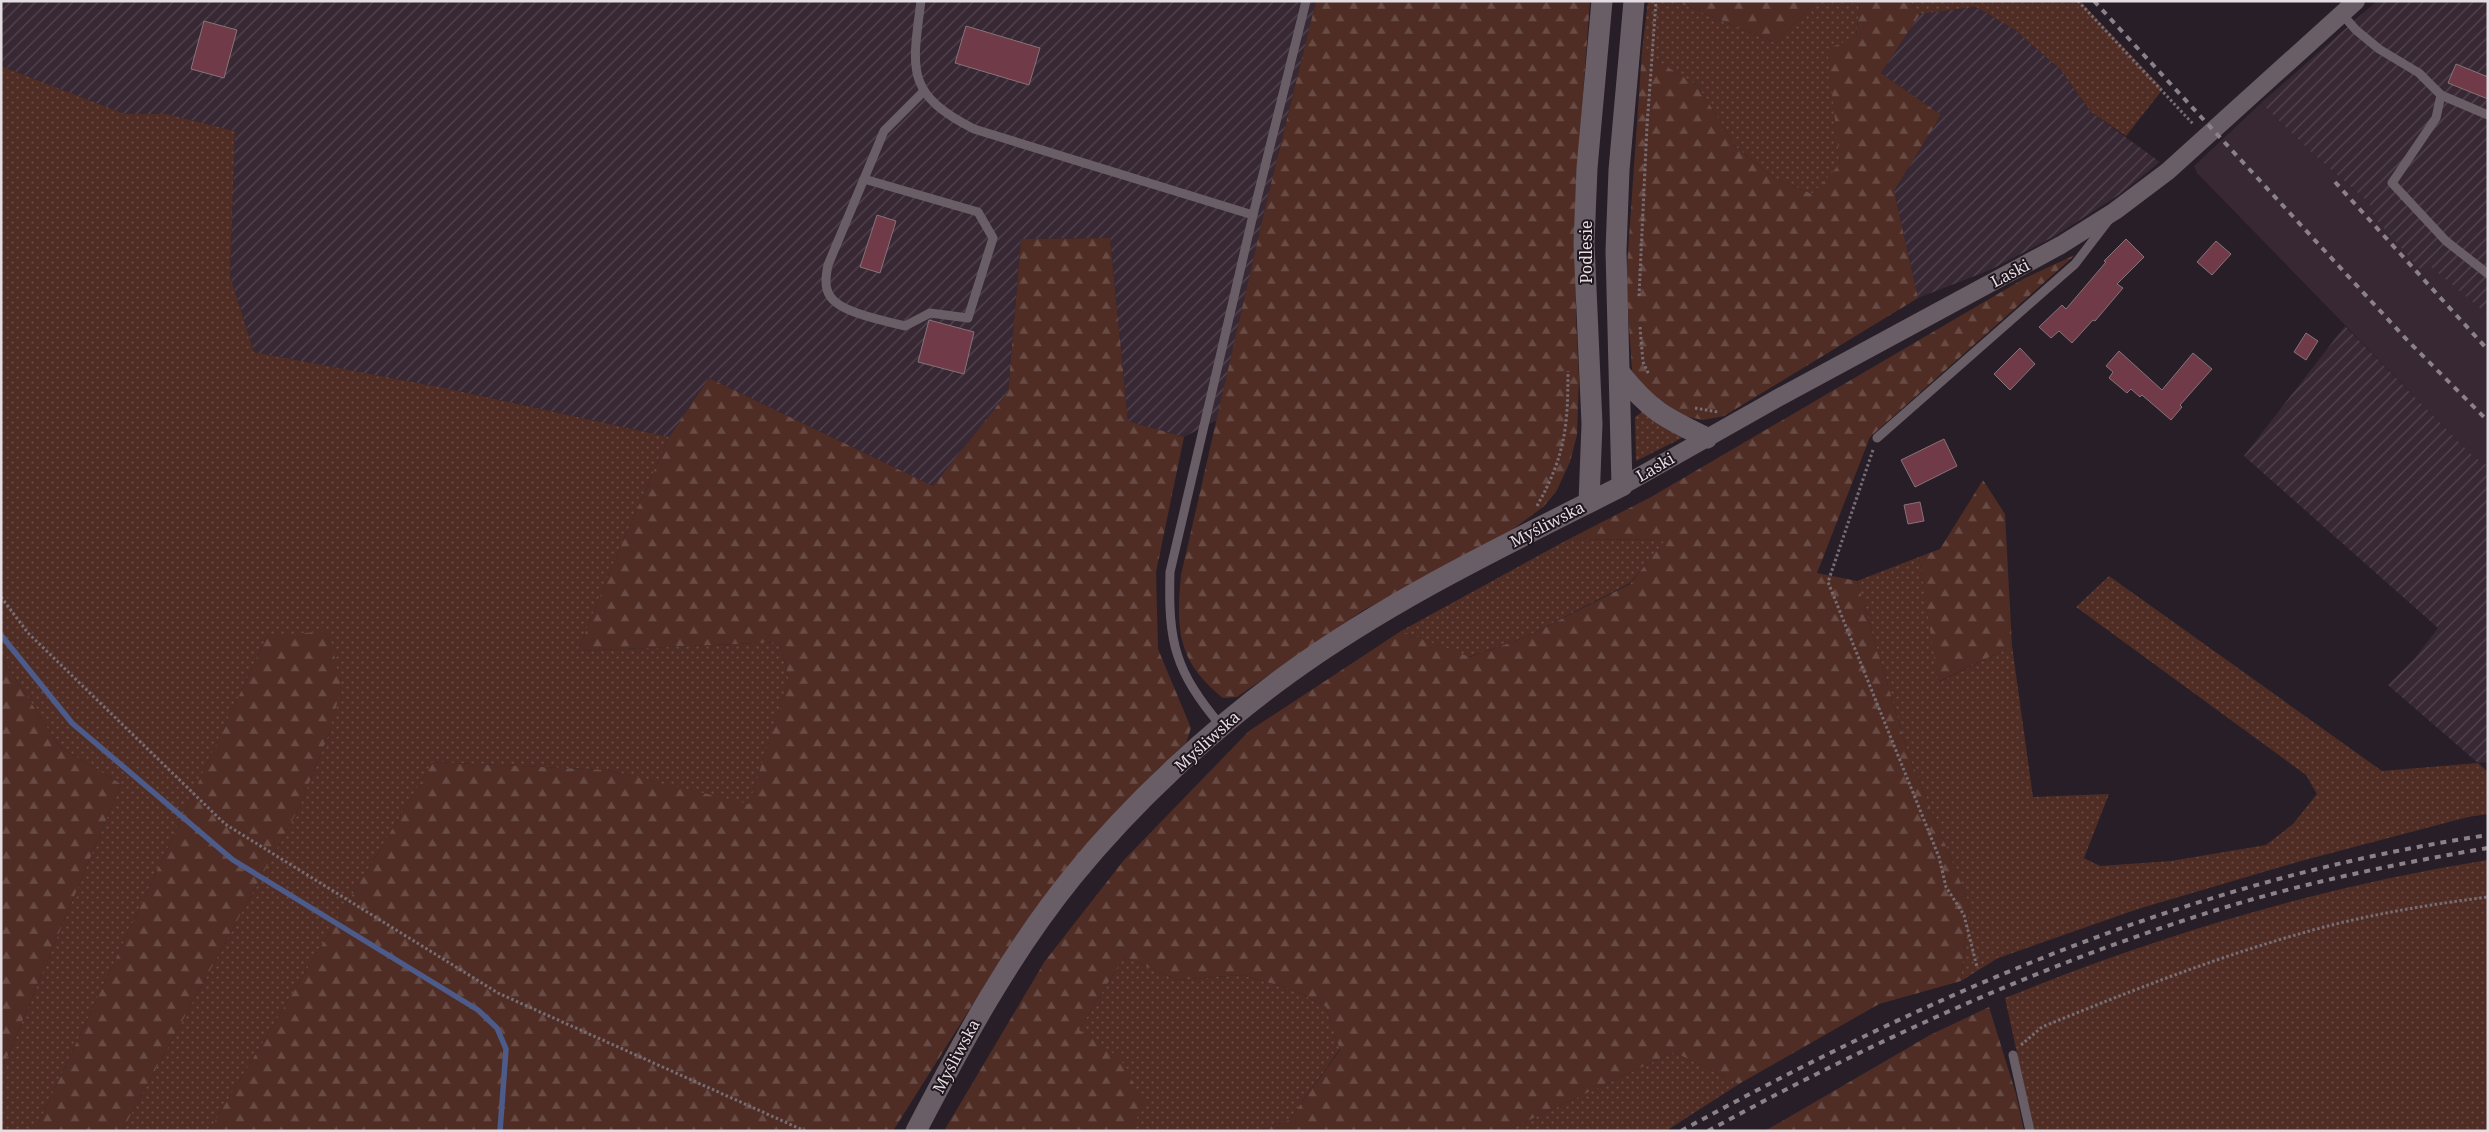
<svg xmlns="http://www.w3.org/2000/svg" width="2489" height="1132" font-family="'Noto Serif',serif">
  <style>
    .built { fill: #372834 }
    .industrial { fill: url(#industrial-furrows) }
    .grass { fill: url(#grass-dots) }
    .forest { fill: url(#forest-firs) }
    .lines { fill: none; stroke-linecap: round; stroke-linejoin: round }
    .stream { stroke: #4d5b8a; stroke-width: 5.5 }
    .building { fill: #703a49; stroke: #857478 }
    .path { stroke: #776e75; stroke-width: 3; stroke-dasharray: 2.5 2.5; stroke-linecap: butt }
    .service { stroke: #695d66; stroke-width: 9 }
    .minor { stroke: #695d66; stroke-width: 18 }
    .tertiary { stroke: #695d66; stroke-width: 21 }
    .rail { stroke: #8b8289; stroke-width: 4; stroke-dasharray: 6 6; stroke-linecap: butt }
    .labels { text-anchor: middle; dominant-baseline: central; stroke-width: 4; stroke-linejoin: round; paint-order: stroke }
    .street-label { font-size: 16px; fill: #e4dde2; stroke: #1f151d }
  </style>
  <defs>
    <pattern id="industrial-furrows" width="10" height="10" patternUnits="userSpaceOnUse" patternTransform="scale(1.25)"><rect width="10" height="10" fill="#372834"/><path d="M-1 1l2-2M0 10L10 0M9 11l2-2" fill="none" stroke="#544751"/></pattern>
    <pattern id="grass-dots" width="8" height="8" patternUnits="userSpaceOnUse" patternTransform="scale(1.25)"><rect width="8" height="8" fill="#4f2d25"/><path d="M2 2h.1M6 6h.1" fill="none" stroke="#684b44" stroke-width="1.8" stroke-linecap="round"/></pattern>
    <pattern id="forest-firs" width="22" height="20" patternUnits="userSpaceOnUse" patternTransform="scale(1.25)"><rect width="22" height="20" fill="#4f2d25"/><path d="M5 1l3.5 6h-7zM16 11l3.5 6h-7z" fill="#684b44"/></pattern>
  </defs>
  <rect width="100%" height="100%" fill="#281e27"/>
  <path class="built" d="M2261,103l49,48 59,52 5,14 114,98v151l-16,-11 -59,-60 -216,-222 -3,-7z"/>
  <g class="industrial">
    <path d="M1,1h1315l-50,203 -49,216 -33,17 -56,-16 -18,-183 -89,1 -13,153 -75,94 -224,-108 -40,59 -224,-49 -191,-36 -24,-76 5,-145 -68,-17h-42l-124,-48z"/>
    <path d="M2377,1h111v314l-57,-48 -11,2 -46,-52 -5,-14 -59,-52 -49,-48z"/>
    <path d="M1976,7l39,23 45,39 31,43 69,50 -40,32 -65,42 -65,34 -72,28 -24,-107 47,-76 -60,-42 39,-59z"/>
    <path d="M2345,326l127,129 16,11v296l-10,1 -90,-78 27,-27 23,-30 -194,-172z"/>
  </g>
  <g class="grass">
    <path d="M1648,1h27l101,42 40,-42 44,2 -4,34 -20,81 4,47 -28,29 -39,-17 -37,-30 -38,-61 -56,-35z"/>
    <path d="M1910,1h170l83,88 -37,47 -35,-24 -31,-43 -45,-39 -39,-23 -56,7z"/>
    <path d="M1,66l124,48h42l68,17 -5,145 24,76 191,36 224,49 -54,122 -37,92 201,-9 10,37 -40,126 -142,-35 -174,-8 -224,369h-87l177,-323 31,-77 -63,-95 -232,495h-34v-59l120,-288 -61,-37 -59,-90z"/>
    <path d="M1642,412l42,25 -48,24 -1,-44z"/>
    <path d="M1667,539l-37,44 -104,54 -57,20 -68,-26 166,-91z"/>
    <path d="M1919,557l20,125 73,-36 21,151 76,-3 -25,64 16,8 71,-5 95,-16 27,-21 24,-30 -11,-19 -230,-168 33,-31 273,195 96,-8 10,9v42l-20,3 -167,44 -163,48 -140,49 -37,23 8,-78 -61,-150 -51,-172z"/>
    <path d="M2488,860v271h-454l-29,-133c155,-63 318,-112 483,-138z"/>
    <path d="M1124,957l53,23 65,-5 52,15 32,17 14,42 -51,71 -32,11h-131l5,-3 -52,-98z"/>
    <path d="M1674,1052l65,32 -73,47h-160z"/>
  </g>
  <g class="forest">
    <path d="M1316,1h274l-14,186v130l3,61 -2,57 -7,27 -14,30 -13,15 -38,28 -143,76 -125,86 -14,1c-46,-37 -47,-68 -42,-123l85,-371z"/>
    <path d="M1675,1h141l-40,42z"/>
    <path d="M1845,1h65l10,13 -39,59 60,42 -47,76 24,107 -194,118 -21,4 -24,-5 -34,-23 -13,-22 -6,-89 16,-230 56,35 38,61 37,30 39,17 28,-30 -13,-115 29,-12 4,-34z"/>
    <path d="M1110,238l18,183 56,16 -28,135 2,77 33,79 -5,15 -29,27 -75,81 -63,80 -126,200h-684l224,-369 174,8 142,34 40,-125 -10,-37 -201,9 37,-92 54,-122 40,-59 224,108 75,-94 13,-153z"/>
    <path d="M2075,255l-205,182 -53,136 40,8 51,172 61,150 -8,78 -82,23 -140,80 -65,-32 -168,79h-249l32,-11 51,-70 -14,-43 -32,-17 -52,-15 -65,5 -53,-23 -45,73 41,28 25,46 -14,25 -5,2h-182l101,-170 79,-101 125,-129 152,-100 69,26 56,-20 104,-53 36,-45 -99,1 84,-43 374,-219z"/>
    <path d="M1983,480l22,34 7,132 -74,36 -19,-125 21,-8z"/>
    <path d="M329,631l12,56 -11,44 -31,77 -177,323h-87l232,-495z"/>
    <path d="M1,657l59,90 61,37 -120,288z"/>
    <path d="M1989,1007l27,87 8,37h-259l165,-96z"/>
  </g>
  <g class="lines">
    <path class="stream" d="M1,635l71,88 161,137 245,150 19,18 9,21 -6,82"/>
  </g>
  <g class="building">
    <path d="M204,21l33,9 -13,48 -33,-9z"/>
    <path d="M966,26l74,22 -11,37 -74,-22z"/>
    <path d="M2456,64l32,13v22l-40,-16z"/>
    <path d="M877,215l19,6 -16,52 -20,-6z"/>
    <path d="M2126,239l18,18 -27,27 6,4 -28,33 -2,-1 -21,23 -13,-12 -8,7 -12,-11 23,-22 4,4 40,-47 -2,-1z"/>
    <path d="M2216,241l15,13 -19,21 -15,-13z"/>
    <path d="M929,320l45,12 -10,42 -46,-12z"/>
    <path d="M2306,333l12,8 -12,19 -12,-8z"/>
    <path d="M2020,348l15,16 -25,26 -16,-16z"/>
    <path d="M2119,351l43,39 31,-37 19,16 -32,36 2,2 -11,13 -29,-25 -2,2 -9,-8 -4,4 -18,-15 4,-6 -7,-6z"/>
    <path d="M1944,439l13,27 -42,21 -14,-27z"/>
    <path d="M1920,502l4,19 -16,3 -4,-19z"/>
  </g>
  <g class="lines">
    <g class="path">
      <path d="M2078,1l116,124"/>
      <path d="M1639,296l8,-170 9,-125"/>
      <path d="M1640,327l3,35 6,13"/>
      <path d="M1695,408l23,4"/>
      <path d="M1873,450l-45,132 111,275 7,30 18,28 13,52"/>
      <path d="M1537,506c28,-50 31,-79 31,-135"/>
      <path d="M1,597l27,36 197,191 273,169 307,138"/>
      <path d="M2021,1045l21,-18c93,-38 185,-74 282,-100 54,-14 109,-23 164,-30"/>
    </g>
    <g class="service">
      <path d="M921,1c-9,69 -16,93 53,128l279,86 -83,357c-2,71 5,99 51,154"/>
      <path d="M2342,14l14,16 23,19 40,24 22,22 47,20"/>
      <path d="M2441,95l-5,23 -44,65 54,58 42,33"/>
      <path d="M864,179l114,33 15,26 -25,80 -38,-5 -25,13c-19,-5 -65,-13 -75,-30 -6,-9 -4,-21 -2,-31l56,-134 39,-39"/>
      <path d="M1253,215l53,-214"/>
      <path d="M1877,438l198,-174 33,-43"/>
      <path d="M2013,1055l17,76"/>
    </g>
    <path class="minor" d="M1622,486l154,-87 285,-154 54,-34 53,-40 188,-170"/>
    <g class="tertiary">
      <path d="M1620,373c29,37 45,45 87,65"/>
      <path d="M1589,502l3,-78 -8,-181 3,-75 15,-167"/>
      <path d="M916,1131c47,-90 93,-176 157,-255 59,-73 139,-147 215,-202 103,-75 221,-131 334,-188l-6,-235 3,-81 15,-169"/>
    </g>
    <g class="rail">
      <path d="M2094,1l314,340 80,80"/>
      <path d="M2335,182l153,168"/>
      <path d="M1681,1131c257,-141 515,-252 807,-296"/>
      <path d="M1708,1131c170,-93 349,-174 535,-229 80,-23 162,-40 245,-54"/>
    </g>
  </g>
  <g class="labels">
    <g class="street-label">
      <text transform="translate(1586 252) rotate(-90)">Podlesie</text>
      <text transform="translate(2010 273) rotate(-28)">Laski</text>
      <text transform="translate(1655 467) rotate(-30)">Laski</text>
      <text transform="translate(1547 524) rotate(-27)">Myśliwska</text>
      <text transform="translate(1207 741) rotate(-42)">Myśliwska</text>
      <text transform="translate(956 1056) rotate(-62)">Myśliwska</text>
    </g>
  </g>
  <rect width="2489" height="1132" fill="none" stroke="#e4dde2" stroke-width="5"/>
</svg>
